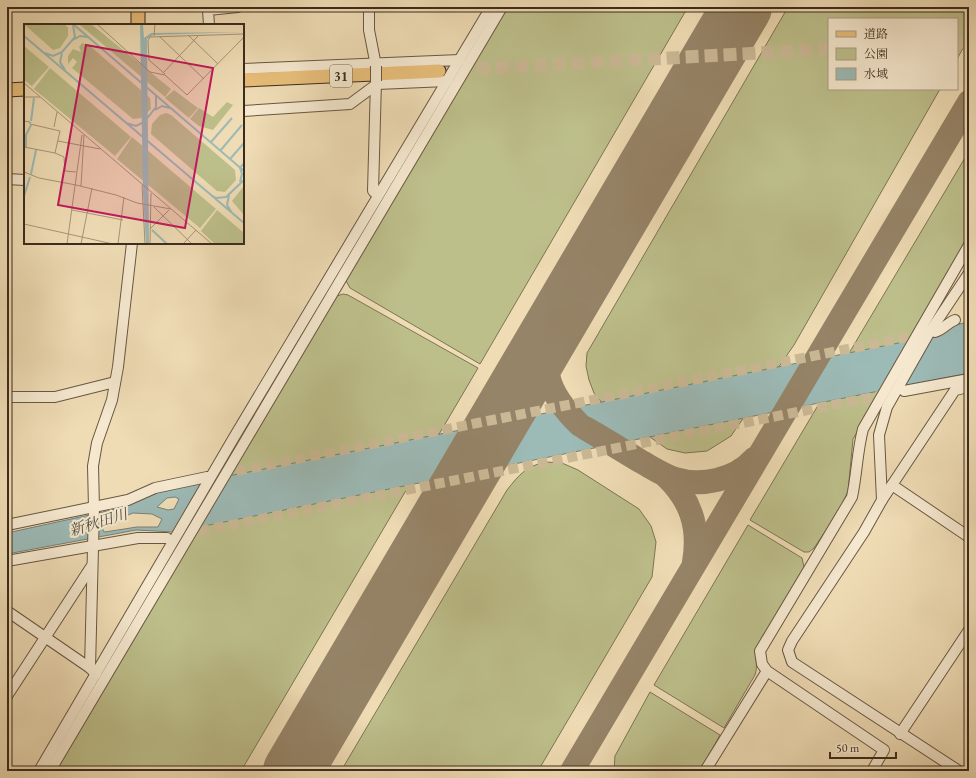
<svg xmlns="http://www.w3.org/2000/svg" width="976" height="778" font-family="'EB Garamond','Noto Serif JP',serif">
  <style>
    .green { fill: #bdbf8b; stroke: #7c7554 }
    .water { fill: #9cbab6; stroke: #768178; fill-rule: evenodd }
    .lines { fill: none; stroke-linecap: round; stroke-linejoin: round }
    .taxiway { stroke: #968468; stroke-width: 24 }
    .runway { stroke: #968468; stroke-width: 60 }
    .minor-tunnel { stroke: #cbb996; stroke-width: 10; stroke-dasharray: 10 5; stroke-linecap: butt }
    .major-tunnel { stroke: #cbb996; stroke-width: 13; stroke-dasharray: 13 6; stroke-linecap: butt }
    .minor-casing { stroke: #695742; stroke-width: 12 }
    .major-casing { stroke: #3c2b1c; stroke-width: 15 }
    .minor { stroke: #f5e8cf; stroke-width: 10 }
    .major { stroke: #e8be7a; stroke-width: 13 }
    .minor-bridge-casing { stroke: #695742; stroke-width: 12; stroke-linecap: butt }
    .minor-bridge { stroke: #f5e8cf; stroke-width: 10 }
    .labels { text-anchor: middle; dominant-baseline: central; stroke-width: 4; stroke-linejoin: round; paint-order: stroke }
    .shield { fill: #f5e8cf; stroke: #746452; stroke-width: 1 }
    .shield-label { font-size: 13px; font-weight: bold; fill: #3c2b1c }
    .water-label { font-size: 15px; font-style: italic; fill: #544f42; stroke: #f5e8cf }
    .inset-river { fill: none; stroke: #9cbab6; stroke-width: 2 }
    .inset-road { fill: none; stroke: #a79578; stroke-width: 1 }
    .view { fill: #c2185b; fill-opacity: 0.15; stroke: #c2185b; stroke-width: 2 }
    .inset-edge { fill: none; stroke: #3c2b1c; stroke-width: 2 }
  </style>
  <rect width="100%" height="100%" fill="#efdcb5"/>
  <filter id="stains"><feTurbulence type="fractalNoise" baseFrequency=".005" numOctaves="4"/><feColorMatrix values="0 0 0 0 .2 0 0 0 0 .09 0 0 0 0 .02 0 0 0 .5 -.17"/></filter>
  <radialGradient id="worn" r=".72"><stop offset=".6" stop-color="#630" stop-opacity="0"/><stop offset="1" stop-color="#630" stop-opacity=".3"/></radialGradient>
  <g class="green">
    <path d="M505,7h183l-208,357 -130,-76 -5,-9z"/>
    <path d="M788,7h181v31l-12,21v-40h-128v70h111l-146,256 -63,91 -24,15 -22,2 -18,-4 -64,-45 -9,-11 -5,-13 -3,-14 1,-13z"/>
    <path d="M969,151v89l-116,199 -5,52 -9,20 -25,37 -5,4h-5l-54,-32z"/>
    <path d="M343,294l5,1 130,73 -237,403h-186l279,-474z"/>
    <path d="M546,462l16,1 16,7 61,39 12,17 5,16 -4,35 -114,194h-197l166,-281c12,-15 19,-24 39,-28z"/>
    <path d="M748,525l54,33 2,9 -47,82c-2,10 1,17 -2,26l-31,53 -70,-43z"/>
    <path d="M650,692l70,43 -20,36h-86l1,-15z"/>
  </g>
  <path class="water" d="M969,322v51l-795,159 -38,-2 -129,24v-21l105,-23 46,-20 781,-155 11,-9zM175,497l4,2 -5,10 -6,1 -11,-3 10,-9zM133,513l19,1 10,5 -4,8h-21l-32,5 -2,-1v-3l5,-5z"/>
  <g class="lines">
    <g class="taxiway">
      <path d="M558,320c-20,45 -13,71 22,105"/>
      <path d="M585,428c19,11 37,22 55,33 11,6 23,14 35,18 26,8 60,1 79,-20"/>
      <path d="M666,476c25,24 34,51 28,86"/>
      <path d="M572,771l397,-669"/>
    </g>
    <path class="runway" d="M293,771l449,-764"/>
    <g class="minor-tunnel">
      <path d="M207,477l716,-143"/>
      <path d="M170,537l718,-143"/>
    </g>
    <g class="major-tunnel">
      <path d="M957,42h12"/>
      <path d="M439,71l390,-22"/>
    </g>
    <g class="minor-casing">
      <g id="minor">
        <path d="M369,7v23l7,36"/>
        <path d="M209,25l-1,-15 30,-3"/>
        <path d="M243,69l217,-9"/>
        <path d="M376,81l-3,110 5,4"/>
        <path d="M243,111l107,-7 27,-20 70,-3"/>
        <path d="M7,179l18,1"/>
        <path d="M935,332c8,-2 12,-9 20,-12"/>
        <path d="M904,391l65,-12"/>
        <path d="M7,397h48l60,-15"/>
        <path d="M892,485l77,52"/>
        <path d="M882,500l73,-110 14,-3"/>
        <path d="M7,525l121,-25 27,-12 52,-11"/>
        <path d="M7,561l131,-23h29"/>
        <path d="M7,611l83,57"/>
        <path d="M96,674l-6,-6 4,-160 -1,-42 4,-23 15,-43 6,-33 14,-124"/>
        <path d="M7,696l84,-129"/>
        <path d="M900,734l69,-104"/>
        <path d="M39,771l194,-332 258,-432"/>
        <path d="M50,771l452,-764"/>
        <path d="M705,771l62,-100"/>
        <path d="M872,771l12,-21 -117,-79 -5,-7 -2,-13 92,-154c5,-23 5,-45 11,-68l106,-184"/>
        <path d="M959,771l-167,-109 -4,-12 4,-9 72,-109 18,-32 -3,-65 8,-28 42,-74 40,-60"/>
      </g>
    </g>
    <g class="major-casing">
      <g id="major">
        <path d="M138,25v-18"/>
        <path d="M243,80l196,-9"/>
        <path d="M7,90l18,-1"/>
      </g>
    </g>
    <use href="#minor" class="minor"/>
    <use href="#major" class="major"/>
    <g class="minor-bridge-casing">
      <path id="minor-bridge" d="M376,66v15"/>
    </g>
    <use href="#minor-bridge" class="minor-bridge"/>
  </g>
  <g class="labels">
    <rect class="shield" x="330" y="65" width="22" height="22" rx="3"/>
    <g class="shield-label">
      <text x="341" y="76">31</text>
    </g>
    <g class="water-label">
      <text transform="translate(98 522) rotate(-17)">新秋田川</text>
    </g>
  </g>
  <g transform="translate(24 24)">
    <rect width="220" height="220" fill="#efdcb5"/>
    <path d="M0,0h41l3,4v8l-8,12 -7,2zM55,0h12l80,65 -6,8zM58,19l8,3 60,52 1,11 -10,9 -8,1 -61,-51 5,-6 -4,-4 -5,6v-8l5,-7 8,3 -2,-5zM0,22l25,21 -17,19 -8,-6zM26,44l81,69 -16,19 -81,-67zM150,66l24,18 -9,10 -24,-20zM203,78l6,3 -20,25 -14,-4 -9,-7 9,-11 14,9zM142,89l5,2 64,55 1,10 -11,12 -8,-1 -66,-57 1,-10 8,-9zM108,113l84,72 -16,19 -83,-69zM220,162v29l-12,-14zM193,186l27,23v11h-29l-14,-13z" fill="#bdbf8b"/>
    <path d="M116,0h3l1,14 7,-5 93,-1 -91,3 -6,4 2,205h-3l-3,-51z" fill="#9cbab6"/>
    <path class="inset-river" d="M49,0l171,147M0,12l220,187M49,16l7,-4 8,1M21,29l8,3 9,-4 13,-15 -2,-12M38,29l-2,9 5,8M131,86l7,-4 8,2M7,97l3,-23M121,97l11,-14v-11M102,99l10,3 8,-4M187,118l21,-24M2,123v-12l5,-10M196,127l22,-26M206,135l14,-16M7,150l5,-24M216,158l2,-8 -2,-6 4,-5M187,171l5,3 10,-1 18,-17M205,171l-2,10 5,8M0,172l6,-19M128,206l15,14"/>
    <path class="inset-road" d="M73,0l53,48 15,3 22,20 57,-58M164,11l30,29M130,12l1,-12M135,12l45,43M139,49l36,-38M141,50l-16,-14 -1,-19 2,-4 94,-3M0,59l188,161M0,73h16M0,97l6,1v2l30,7 -5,22M30,103l3,-15M34,117l42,8M0,123l31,6 9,4 1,14 11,1M0,148l15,6 37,7M52,161l40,10 21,8 34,6M118,161l3,59M57,162l3,-51M130,183l38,37M48,186l51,10M0,200l89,20M126,205l19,-19M43,220l15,-109M57,220l11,-56M94,220l6,-47M126,220l1,-51M159,220l13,-14"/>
    <path class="view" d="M62,21l127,23 -28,160 -127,-23z"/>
    <rect width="220" height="220" class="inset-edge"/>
  </g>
  <rect width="976" height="778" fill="none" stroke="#efdcb5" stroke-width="24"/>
  <rect x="8" y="8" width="960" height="762" fill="none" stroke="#3c2b1c" stroke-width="2"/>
  <rect x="12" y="12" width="952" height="754" fill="none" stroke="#3c2b1c"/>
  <rect x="828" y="18" width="130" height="72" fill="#f5e8cf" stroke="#ab9c87"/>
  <rect x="836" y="31" width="20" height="6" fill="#e8be7a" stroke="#ab9c87"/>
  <text x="864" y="38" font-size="12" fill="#3c2b1c">道路</text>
  <rect x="836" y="48" width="20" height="12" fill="#bdbf8b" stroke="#ab9c87"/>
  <text x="864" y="58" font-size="12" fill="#3c2b1c">公園</text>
  <rect x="836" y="68" width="20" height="12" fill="#9cbab6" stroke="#ab9c87"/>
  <text x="864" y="78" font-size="12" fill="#3c2b1c">水域</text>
  <path d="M830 752v6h66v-6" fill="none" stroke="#3c2b1c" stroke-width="2"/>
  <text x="836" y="752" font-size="12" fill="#3c2b1c" stroke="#f5e8cf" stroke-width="3" paint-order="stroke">50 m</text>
  <rect width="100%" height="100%" filter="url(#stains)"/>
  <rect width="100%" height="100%" fill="url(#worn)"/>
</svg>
